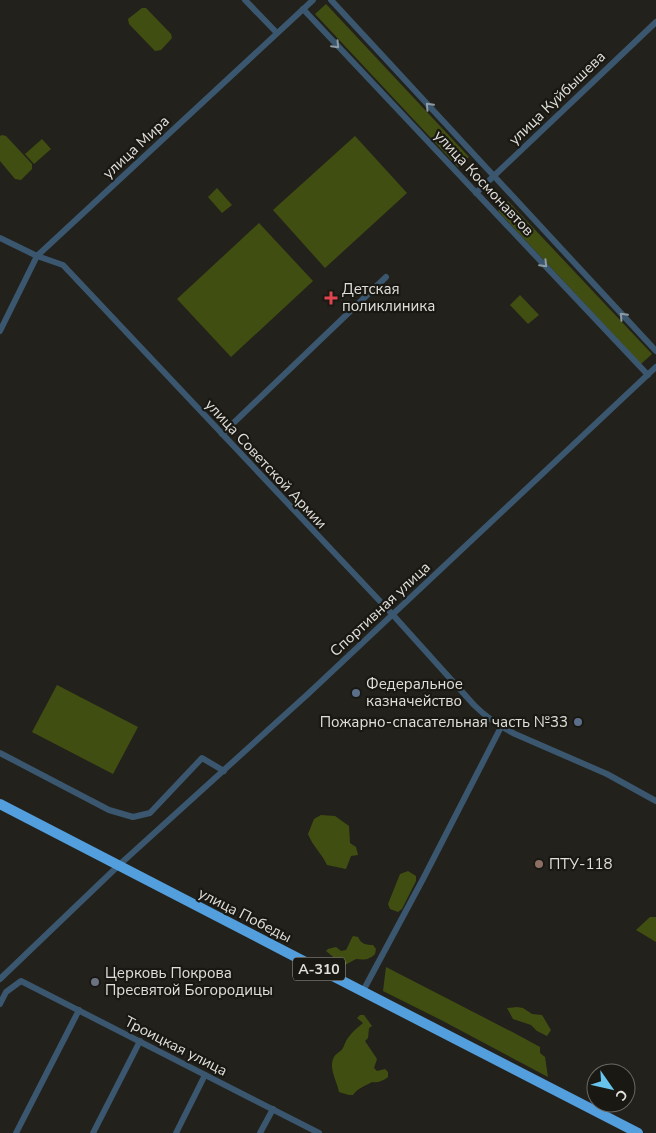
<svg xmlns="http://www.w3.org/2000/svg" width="656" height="1133" font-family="'Nunito Sans',sans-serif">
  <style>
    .green { fill: #414e11 }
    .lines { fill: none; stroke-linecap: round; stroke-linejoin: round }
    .minor { stroke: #3a576f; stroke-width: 6 }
    .highway { stroke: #539fdd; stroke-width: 10 }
    .oneway { stroke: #8d9ba5 }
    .health-dot { fill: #e0444e; stroke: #1a1812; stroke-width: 2 }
    .service-dot { fill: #5c6f8a; stroke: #1a1812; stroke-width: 2 }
    .education-dot { fill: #8d6e63; stroke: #1a1812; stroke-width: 2 }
    .worship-dot { fill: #6b7280; stroke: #1a1812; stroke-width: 2 }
    .labels { text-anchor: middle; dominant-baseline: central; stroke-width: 4.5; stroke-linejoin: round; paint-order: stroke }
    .shield { fill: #1a1812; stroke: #a5a39f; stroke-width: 1 }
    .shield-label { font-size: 14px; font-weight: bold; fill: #e0dfdb }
    .street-label { font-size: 15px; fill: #e0dfdb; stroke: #1a1812 }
    .poi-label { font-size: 15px; fill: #e0dfdb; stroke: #1a1812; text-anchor: start }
  </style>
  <rect width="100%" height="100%" fill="#23211b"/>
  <g class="green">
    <path d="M326,4l143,153 -11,10 -143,-153z"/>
    <path d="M142,8h4l25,26 1,4 -11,12 -6,1 -26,-27 -1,-5z"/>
    <path d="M2,135l4,1 26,28v5l-11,11 -6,-1 -15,-18v-25z"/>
    <path d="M355,136l52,57 -82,75 -52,-58z"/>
    <path d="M42,139l9,10 -17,15 -9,-10z"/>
    <path d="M217,188l15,17 -10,8 -14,-16z"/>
    <path d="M508,201l144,153 -11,10 -143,-153z"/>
    <path d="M259,223l54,58 -82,76 -54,-58z"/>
    <path d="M520,295l19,20 -11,9 -18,-19z"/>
    <path d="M57,685l81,42 -25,47 -81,-42z"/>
    <path d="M321,815l14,1 14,10 1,17 6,4 2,8 -7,1 -5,13 -19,-4c-6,-13 -14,-18 -19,-31l6,-15z"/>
    <path d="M408,871l8,5v5l-14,28 -4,3 -8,-3 -2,-5 12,-30z"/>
    <path d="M650,917h6v25l-20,-12z"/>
    <path d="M353,936l5,1c3,7 8,8 15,8l3,4 -1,5c-6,6 -11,6 -19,5l-11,6c-8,-3 -12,-9 -19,-14l2,-2 8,-2 5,4 5,-1c3,-5 4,-10 7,-14z"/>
    <path d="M386,967l132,68 22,12v6l5,4 3,20 -107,-57 -58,-29z"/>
    <path d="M517,1007l6,1 9,6 10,1 9,15 -4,6 -10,-5 -6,-6 -18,-6 -6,-11z"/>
    <path d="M360,1015h4l8,11 -3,2 -1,10 -3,3 12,18 -3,9 3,3 8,-2 3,3v5c-5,4 -10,6 -16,5 -7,4 -14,6 -19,13h-4l-10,-3c-2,-11 -11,-24 -5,-35 2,-4 7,-5 9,-9 1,-2 2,-5 3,-7 4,-7 11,-13 17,-18l-6,-5z"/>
  </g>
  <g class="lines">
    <g class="minor">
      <path d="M245,0l32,33"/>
      <path d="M331,0l325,351"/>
      <path d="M303,9l345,366"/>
      <path d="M476,193l180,-171"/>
      <path d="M0,238l37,18 26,9 330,350 81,90c12,12 25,21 41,29l92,40 49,27"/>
      <path d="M0,331l37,-75 276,-256"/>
      <path d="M222,434l164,-157"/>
      <path d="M0,753l109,57 24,7 17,-4 52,-55 22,13"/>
      <path d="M0,979l118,-113 191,-173 347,-326"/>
      <path d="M363,991l60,-112 78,-152"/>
      <path d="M0,1004l6,-12 15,-11 298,152"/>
      <path d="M16,1133l63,-123"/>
      <path d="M93,1133l47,-92"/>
      <path d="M176,1133l29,-58"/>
      <path d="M260,1133l13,-24"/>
    </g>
    <path class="highway" d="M0,804l286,148 352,181"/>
  </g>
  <defs><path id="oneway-chevron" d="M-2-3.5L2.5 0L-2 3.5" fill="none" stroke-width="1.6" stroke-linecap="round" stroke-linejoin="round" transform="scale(1.25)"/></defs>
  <g class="oneway">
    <use href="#oneway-chevron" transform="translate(336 45) rotate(47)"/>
    <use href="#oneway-chevron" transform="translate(429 106) rotate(-133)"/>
    <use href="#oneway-chevron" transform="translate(544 264) rotate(46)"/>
    <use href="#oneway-chevron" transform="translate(623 316) rotate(-133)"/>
  </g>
  <path class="health-dot" d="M328.5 290.5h5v5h5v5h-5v5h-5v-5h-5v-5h5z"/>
  <g class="service-dot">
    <circle cx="356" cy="693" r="5"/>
    <circle cx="578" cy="722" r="5"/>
  </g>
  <circle class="education-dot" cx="539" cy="864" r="5"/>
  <circle class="worship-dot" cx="95" cy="982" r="5"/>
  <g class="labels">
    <rect class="shield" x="293" y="957.5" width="52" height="23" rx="4"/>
    <g class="shield-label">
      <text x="319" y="969">А-310</text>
    </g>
    <g class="street-label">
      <text transform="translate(557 98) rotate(-44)">улица Куйбышева</text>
      <text transform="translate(136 147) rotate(-43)">улица Мира</text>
      <text transform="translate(484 183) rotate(47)">улица Космонавтов</text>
      <text transform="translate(266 464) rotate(47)">улица Советской Армии</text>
      <text transform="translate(380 609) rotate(-43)">Спортивная улица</text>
      <text transform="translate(245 915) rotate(27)">улица Победы</text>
      <text transform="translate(176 1046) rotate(27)">Троицкая улица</text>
    </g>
    <g class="poi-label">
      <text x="342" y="289">Детская<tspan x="342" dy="17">поликлиника</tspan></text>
      <text x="366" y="684">Федеральное<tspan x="366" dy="17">казначейство</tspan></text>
      <text x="568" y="722" text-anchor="end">Пожарно-спасательная часть №33</text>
      <text x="549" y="864">ПТУ-118</text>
      <text x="105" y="973">Церковь Покрова<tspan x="105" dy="17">Пресвятой Богородицы</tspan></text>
    </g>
  </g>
  <g transform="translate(611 1088) rotate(124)"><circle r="24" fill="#1a1812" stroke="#696862"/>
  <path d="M0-4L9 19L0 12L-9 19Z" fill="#66c4ef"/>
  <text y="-8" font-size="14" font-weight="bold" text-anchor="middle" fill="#e0dfdb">С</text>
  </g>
</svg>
